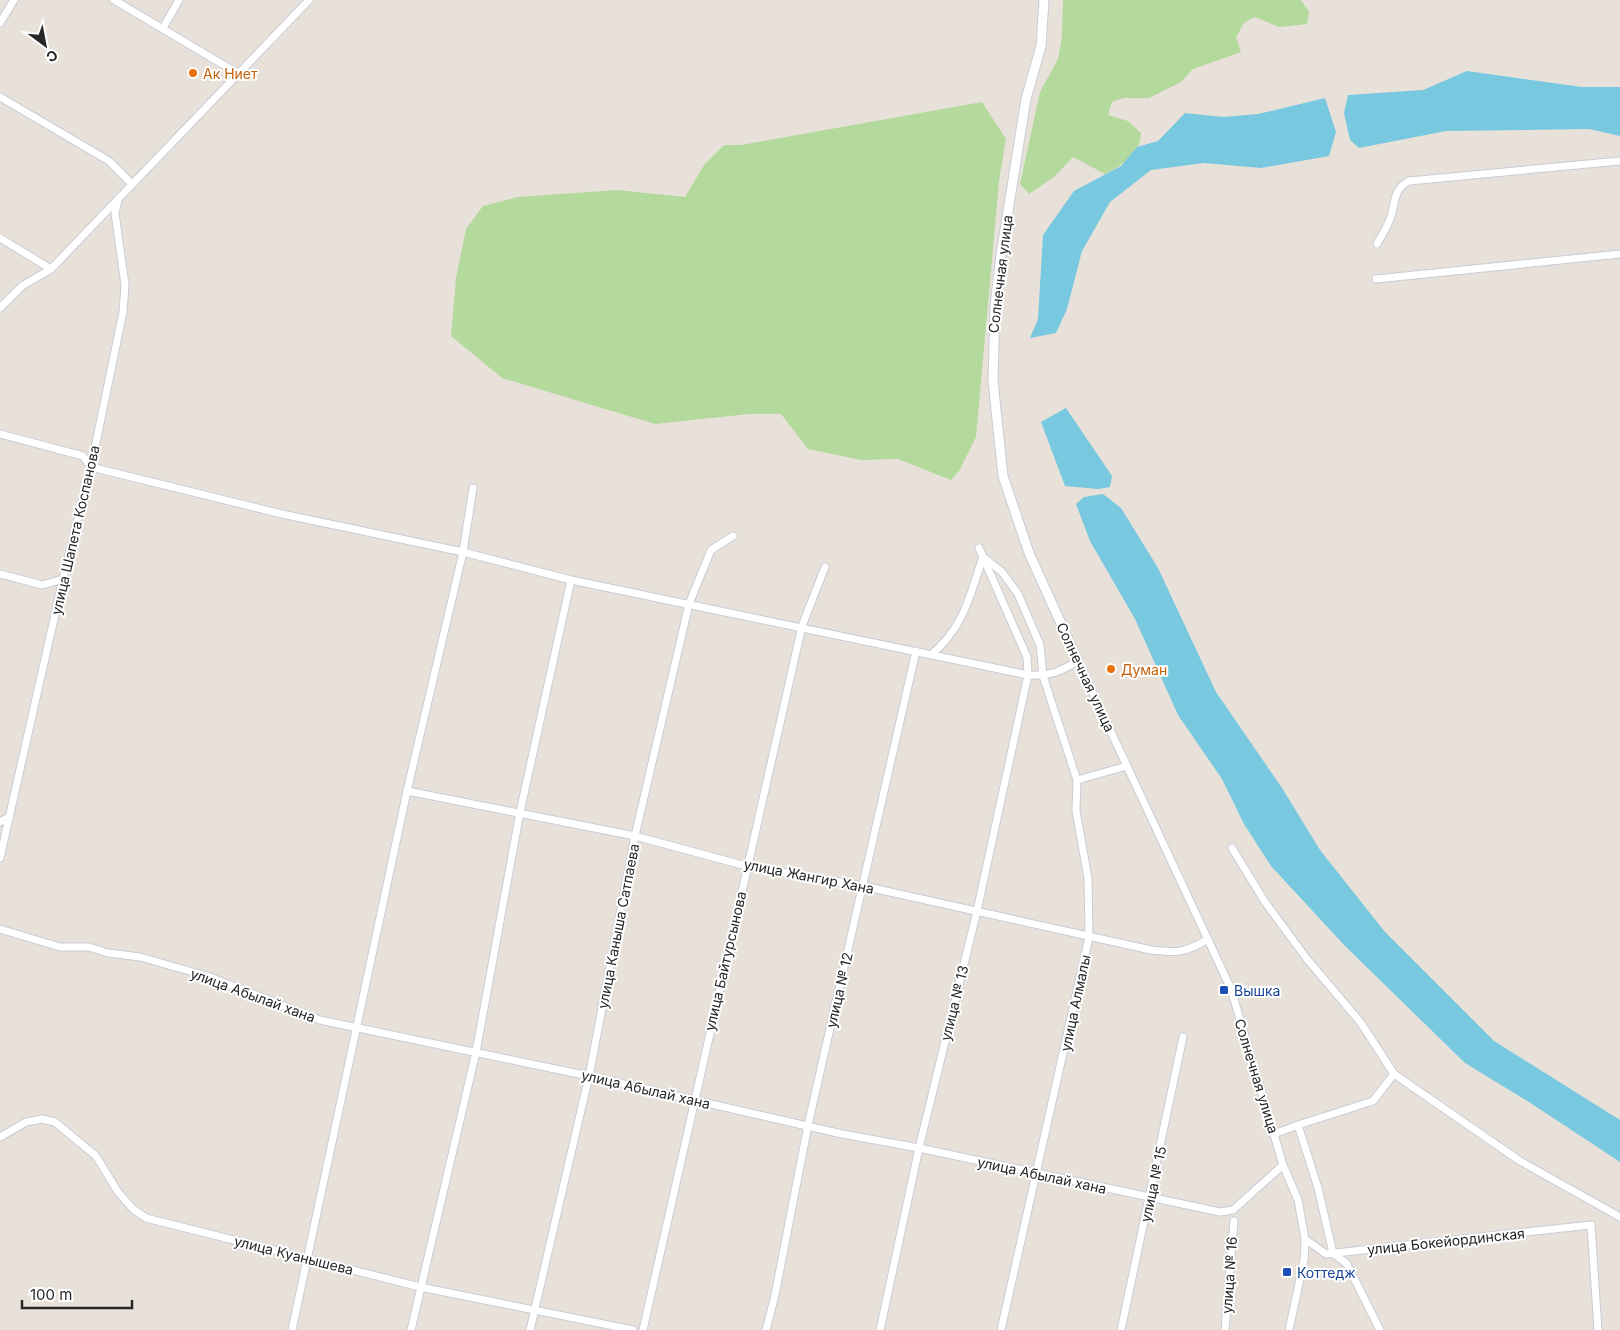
<svg xmlns="http://www.w3.org/2000/svg" width="1620" height="1330" font-family="Inter,sans-serif">
  <style>
    .green { fill: #b4d99c }
    .water { fill: #78c8df }
    .lines { fill: none; stroke-linecap: round; stroke-linejoin: round }
    .minor-casing { stroke: #c9ccd7; stroke-width: 9 }
    .tertiary-casing { stroke: #c9ccd7; stroke-width: 11 }
    .minor { stroke: #fff; stroke-width: 7 }
    .tertiary { stroke: #fff; stroke-width: 9 }
    .food-dot { fill: #e8710a; stroke: #fff; stroke-width: 2 }
    .transit-dot { fill: #1a4fb4; stroke: #fff; stroke-width: 2 }
    .labels { text-anchor: middle; dominant-baseline: central; stroke-width: 4; stroke-linejoin: round; paint-order: stroke }
    .food-label { font-size: 14px; fill: #c56008; stroke: #fff; text-anchor: start }
    .street-label { font-size: 14px; fill: #272727; stroke: #fff }
    .transit-label { font-size: 14px; fill: #164399; stroke: #fff; text-anchor: start }
  </style>
  <rect width="100%" height="100%" fill="#e8e1da"/>
  <g class="green">
    <path d="M1063,0h238l8,12 -2,12 -28,3 -24,-10 -11,6 -8,14 5,15 -48,17 -12,13 -32,16h-25l-12,4 -4,13 20,6 13,12c0,20 -20,33 -36,41l-32,-17 -19,20 -25,17 -9,-10 20,-92 18,-33 4,-23z"/>
    <path d="M982,102l24,37 -7,42 -23,256 -17,34 -8,9 -53,-21 -37,1 -53,-11 -27,-35h-32l-94,10 -153,-46 -51,-42 5,-58 10,-49 17,-23 35,-9 99,-7 68,7 19,-32 20,-20h17z"/>
  </g>
  <g class="water">
    <path d="M1467,71l115,16h38v49l-31,-7 -143,2 -87,17 -9,-8 -6,-27 4,-18 75,-5z"/>
    <path d="M1325,98l11,34 -7,24 -68,12 -57,-5 -53,7 -41,32 -28,49 -15,58 -11,24 -26,5 8,-19 5,-84 31,-44 47,-25 16,-19 21,-6 27,-28 38,4 35,-3z"/>
    <path d="M1066,408l46,68 -2,11 -12,2 -33,-3 -24,-64z"/>
    <path d="M1103,494l18,14 37,60 58,124 66,96 38,62 65,82 109,109 126,79v42l-88,-58 -67,-41 -120,-117 -74,-80 -27,-42 -22,-45 -44,-64 -43,-96 -45,-78 -14,-37 8,-7z"/>
  </g>
  <g class="lines">
    <g class="minor-casing">
      <g id="minor">
        <path d="M114,0l125,74"/>
        <path d="M0,23l14,-23"/>
        <path d="M163,28l16,-28"/>
        <path d="M0,97l109,64 23,23"/>
        <path d="M0,238l51,31"/>
        <path d="M1377,244c4,-8 10,-16 13,-25 6,-15 2,-29 19,-38l211,-20"/>
        <path d="M1376,279l244,-25"/>
        <path d="M0,308l22,-22 29,-17 258,-269"/>
        <path d="M0,434l83,22 8,11 191,47 181,38 108,28 457,95c21,2 33,-4 50,-14l153,328 52,176 15,35 7,39 -1,21 -15,70"/>
        <path d="M0,574l42,11 21,-6"/>
        <path d="M932,654c32,-27 38,-59 51,-97l19,15 16,22 22,51 3,31 34,104 -1,31 12,67 1,59 -88,393"/>
        <path d="M1077,780l50,-14"/>
        <path d="M407,791l228,45 111,30 117,20 288,64c26,3 34,3 57,-11"/>
        <path d="M0,822l9,-5"/>
        <path d="M1232,848l33,54 42,57 54,64 33,51"/>
        <path d="M0,858l63,-279 28,-112 32,-155 2,-27 -10,-72 3,-13"/>
        <path d="M0,929l60,18h29l19,6 32,4 67,19 113,44 269,56 253,58 77,14 301,64 13,-2 50,-45"/>
        <path d="M1274,1134l24,-9"/>
        <path d="M0,1137l26,-15 16,-3 13,3 41,34 22,36 15,17 13,9 274,69 213,43"/>
        <path d="M1305,1239l21,15 265,-29 7,105"/>
        <path d="M292,1330l115,-539 56,-239 10,-64"/>
        <path d="M411,1330l65,-278 44,-240 51,-232"/>
        <path d="M530,1330l59,-254 46,-240 54,-232 22,-54 22,-14"/>
        <path d="M643,1330l159,-704 23,-59"/>
        <path d="M766,1330l9,-35 33,-170 108,-474"/>
        <path d="M880,1330l39,-182 58,-237 51,-236 -1,-18 -48,-109"/>
        <path d="M1121,1330l62,-293"/>
        <path d="M1225,1330l9,-109"/>
        <path d="M1380,1330l-33,-66 -14,-11 -15,-65 -20,-63 75,-24 21,-27 126,87 100,56"/>
      </g>
    </g>
    <g class="tertiary-casing">
      <path id="tertiary" d="M1044,0l-3,46 -15,53 -25,156 -6,51 -2,75 10,95 26,77 49,108"/>
    </g>
    <use href="#minor" class="minor"/>
    <use href="#tertiary" class="tertiary"/>
  </g>
  <g class="food-dot">
    <circle cx="193" cy="73" r="5"/>
    <circle cx="1111" cy="669" r="5"/>
  </g>
  <g class="transit-dot">
    <rect x="1219" y="985" width="10" height="10" rx="2.5"/>
    <rect x="1282" y="1267" width="10" height="10" rx="2.5"/>
  </g>
  <g class="labels">
    <g class="food-label">
      <text x="203" y="73">Ак Ниет</text>
      <text x="1121" y="669">Думан</text>
    </g>
    <g class="street-label">
      <text transform="translate(1000 274) rotate(-83)">Солнечная улица</text>
      <text transform="translate(75 530) rotate(-77)">улица Шапета Коспанова</text>
      <text transform="translate(1086 677) rotate(65)">Солнечная улица</text>
      <text transform="translate(809 876) rotate(11)">улица Жангир Хана</text>
      <text transform="translate(618 926) rotate(-79)">улица Каныша Сатпаева</text>
      <text transform="translate(725 961) rotate(-77)">улица Байтурсынова</text>
      <text transform="translate(839 990) rotate(-77)">улица № 12</text>
      <text transform="translate(253 995) rotate(20)">улица Абылай хана</text>
      <text transform="translate(954 1003) rotate(-76)">улица № 13</text>
      <text transform="translate(1075 1003) rotate(-78)">улица Алмалы</text>
      <text transform="translate(1257 1076) rotate(73)">Солнечная улица</text>
      <text transform="translate(646 1089) rotate(13)">улица Абылай хана</text>
      <text transform="translate(1042 1175) rotate(12)">улица Абылай хана</text>
      <text transform="translate(1153 1184) rotate(-78)">улица № 15</text>
      <text transform="translate(1446 1241) rotate(-6)">улица Бокейординская</text>
      <text transform="translate(294 1255) rotate(14)">улица Куанышева</text>
      <text transform="translate(1229 1275) rotate(-86)">улица № 16</text>
    </g>
    <g class="transit-label">
      <text x="1234" y="990">Вышка</text>
      <text x="1297" y="1272">Коттедж</text>
    </g>
  </g>
  <g transform="translate(45 45) rotate(148)" stroke="#ffffff" stroke-width="4" paint-order="stroke">
  <path d="M0-4L9 19L0 12L-9 19Z" fill="#272727"/>
  <text y="-8" font-size="14" font-weight="bold" text-anchor="middle" fill="#272727">С</text>
  </g>
  <path d="M22 1300v8h110v-8" fill="none" stroke="#272727" stroke-width="2.5"/>
  <text x="30" y="1300" font-size="15" fill="#272727" stroke="#ffffff" stroke-width="4" paint-order="stroke">100 m</text>
</svg>
